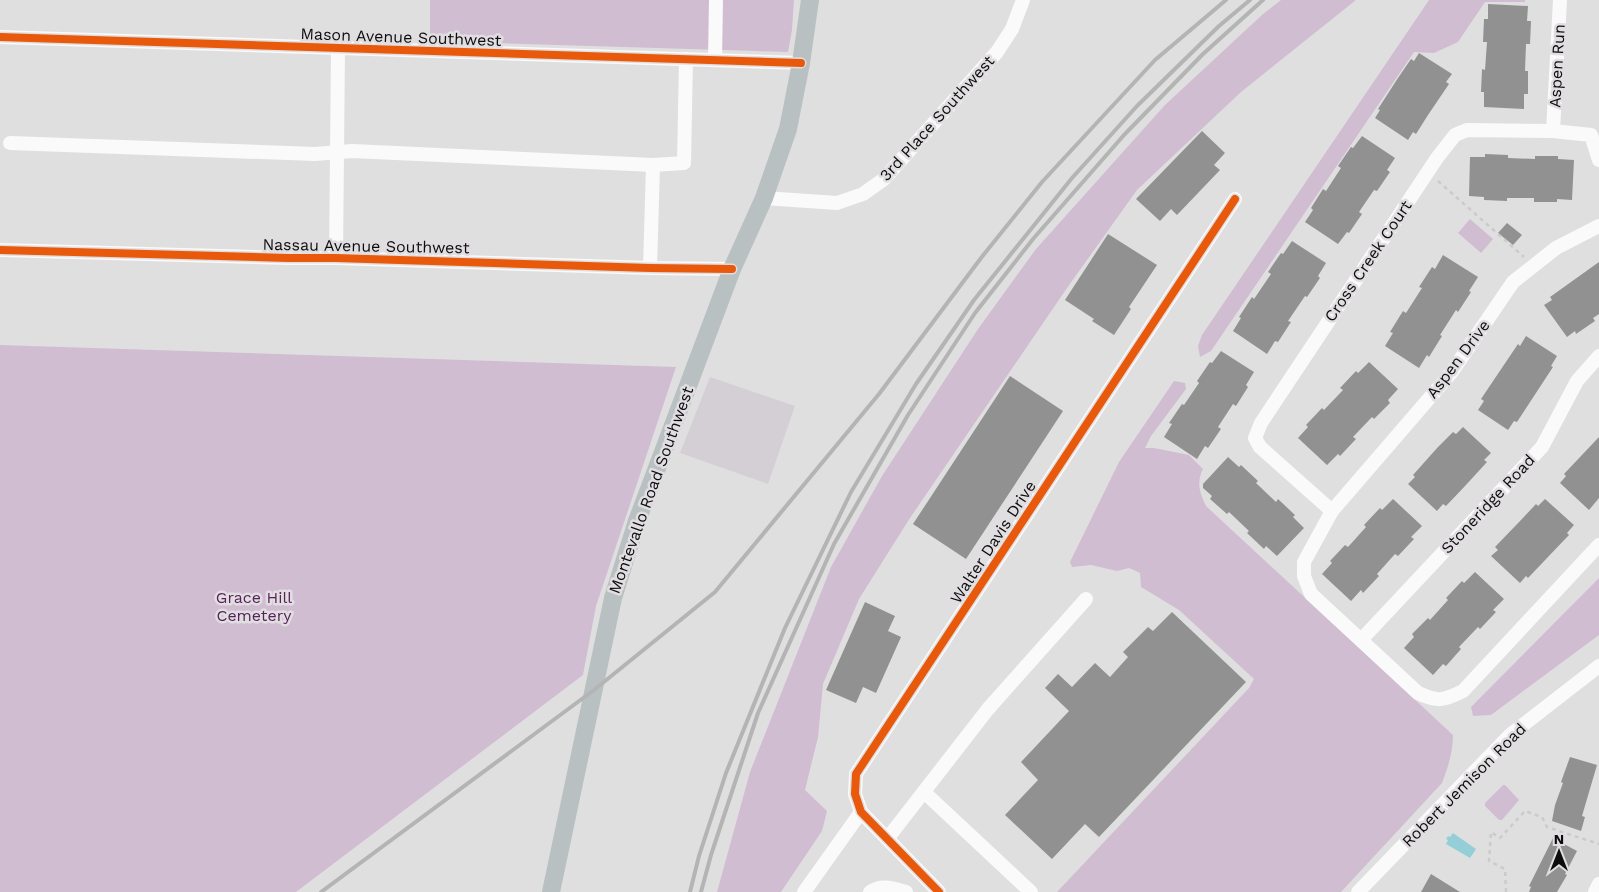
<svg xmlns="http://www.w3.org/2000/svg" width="1599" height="892" font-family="'Work Sans',sans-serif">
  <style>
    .built { fill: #d4cfd4 }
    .green { fill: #d1bdd1 }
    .water { fill: #94cfd7 }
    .building { fill: #929192 }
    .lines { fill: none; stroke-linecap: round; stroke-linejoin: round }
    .path { stroke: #cccbcc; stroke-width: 2.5; stroke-dasharray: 4 4; stroke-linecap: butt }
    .minor { stroke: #fafafa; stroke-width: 14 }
    .major { stroke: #b9c0c1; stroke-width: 18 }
    .rail { stroke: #b5b4b5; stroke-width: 4 }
    .cycleway-casing { stroke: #e1dee1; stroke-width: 11 }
    .cycleway { stroke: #e8590c; stroke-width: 8 }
    .labels { text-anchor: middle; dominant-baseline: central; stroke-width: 5; stroke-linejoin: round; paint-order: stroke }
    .street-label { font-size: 16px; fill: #0d0c0d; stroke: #e1dee1 }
    .park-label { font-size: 16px; fill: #59215b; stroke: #e1dee1 }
  </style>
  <rect width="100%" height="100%" fill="#e0dfe0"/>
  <path class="built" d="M710,377l85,29 -27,78 -88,-31z"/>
  <g class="green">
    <path d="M430,0h364l-2,30 -4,22 -358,-11z"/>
    <path d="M1281,0h75l-115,92 -104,98 -70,98 -157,230 -51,81 -36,85 -5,53 -13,53 22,21 -5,20 -41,61h-64l33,-120 81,-205 51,-91 96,-147 58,-80 129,-144 98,-91z"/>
    <path d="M1429,0h96v2h-40l-27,40 -24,11 -20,-1 -203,299 -11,6 -2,-11 4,-11z"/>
    <path d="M1470,219l23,20 -12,14 -23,-20z"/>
    <path d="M0,345l676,22 -80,239 -13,69 -287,217h-296z"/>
    <path d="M1174,381l11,2 1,6 -35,47 -6,12h9l35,7 14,14c-7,14 -3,24 3,37l247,229c0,17 -5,32 -11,48l-101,109h-284l192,-204 5,-9 -75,-69 -38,-23 -1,-14 -11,-5 -12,3 -26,-6 -19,2 -2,-5 49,-100z"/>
    <path d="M1599,578v57l-108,80 -18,1 -2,-9z"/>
    <path d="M1503,785h2l14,15 -17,20h-3l-14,-14v-3z"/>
  </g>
  <path class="water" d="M1453,833l23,16 -6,9 -24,-14 2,-4 -2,-1 2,-3 2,1z"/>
  <g class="building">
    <path d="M1488,4l40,2 -1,15h4l-1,23h-4l-1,27h3v23h-4v15l-40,-2v-15h-3l1,-23 3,1 2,-28h-4l1,-23h4z"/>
    <path d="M1419,53l33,21 -6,8 3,2 -21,31 -12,19 -3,-2 -5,8 -33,-22 5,-8 -2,-1 20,-31 13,-19 3,2z"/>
    <path d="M1202,131l23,22 -11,12 6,5 -43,45 -6,-6 -11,12 -24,-22z"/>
    <path d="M1362,136l33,22 -8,12 3,2 -13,19 -3,-1 -15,22 3,2 -13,19 -2,-1 -9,12 -33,-22 8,-12 -2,-2 12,-19 3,2 15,-23 -3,-2 13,-19 2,1z"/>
    <path d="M1485,154l23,1v3l27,1v-3h23v3l16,1 -2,40 -15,-1v3h-23v-4h-27v3l-23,-1v-3l-15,-1 1,-39h15z"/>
    <path d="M1507,223l15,12 -9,10 -15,-12z"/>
    <path d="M1108,234l49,31 -28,42 2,2 -17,26 -22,-14 2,-2 -29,-19z"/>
    <path d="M1292,241l34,22 -8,13 2,2 -13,19 -2,-1 -17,25 3,1 -13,20 -3,-1 -8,13 -34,-23 8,-13 -2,-1 13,-20 2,2 17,-25 -3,-2 13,-19 2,1z"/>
    <path d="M1443,255l35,22 -9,14 2,1 -13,20 -2,-2 -16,25 2,1 -13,21 -2,-2 -8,13 -34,-22 8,-13 -3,-1 13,-21 3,2 16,-25 -3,-1 13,-20 3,2z"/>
    <path d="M1599,262v52l-6,4 2,3 -19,13 -1,-3 -8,6 -23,-32 8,-5 -2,-3z"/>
    <path d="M1526,336l31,20 -6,10 2,1 -36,55 -3,-1 -6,9 -30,-20 6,-9 -3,-2 37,-55 2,2z"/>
    <path d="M1221,351l33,21 -8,13 2,2 -12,19 -3,-2 -15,23 3,2 -13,19 -3,-2 -8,13 -33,-22 8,-13 -3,-1 13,-19 2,1 15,-22 -2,-2 13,-19 2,1z"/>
    <path d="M1369,362l29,27 -10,11 2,3 -16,16 -2,-2 -19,20 3,2 -16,17 -2,-2 -11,11 -29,-27 10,-11 -2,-2 16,-17 2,2 19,-20 -3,-2 16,-17 2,2z"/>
    <path d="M1010,376l53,35 -97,148 -53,-35z"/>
    <path d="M1463,427l28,26 -7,7 3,2 -22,24 -19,20 -3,-2 -6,7 -29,-27 7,-7 -2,-2 25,-28 15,-15 3,2z"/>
    <path d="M1599,437v61l-10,12 -29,-27 6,-7 -2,-2z"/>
    <path d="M1228,457l11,10 2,-2 17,16 -2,2 20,19 2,-3 17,16 -2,2 11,11 -27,28 -11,-10 -2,3 -17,-16 2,-2 -20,-19 -2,2 -17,-15 2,-3 -9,-8v-4z"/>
    <path d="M1393,499l29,27 -11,11 3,2 -16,17 -3,-2 -18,20 2,2 -16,17 -2,-3 -10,11 -29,-27 10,-11 -2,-2 15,-16 3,2 18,-20 -2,-2 16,-17 2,2z"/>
    <path d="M1545,499l29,26 -7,8 2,2 -22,23 -19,20 -2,-2 -6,7 -29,-27 7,-6 -3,-3 26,-27 15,-16 2,2z"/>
    <path d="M1475,572l29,27 -11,11 3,2 -16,17 -2,-2 -19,20 2,2 -15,17 -3,-2 -10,11 -29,-27 10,-11 -2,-3 16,-16 2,2 18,-20 -2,-2 16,-17 2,2z"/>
    <path d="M865,602l30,14 -7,15 13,6 -25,56 -13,-6 -7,16 -30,-13z"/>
    <path d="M1172,612l74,70 -147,155 -14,-13 -33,35 -47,-44 33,-35 -17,-18 48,-51 -24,-23 13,-14 14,13 23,-24 15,14 18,-20 -5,-5 25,-25 5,4z"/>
    <path d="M1570,757l27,8 -15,51 3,1 -4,14 -29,-10 3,-16 8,-22 -2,-1z"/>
    <path d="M1553,838l24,13 -12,23 2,1 -10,17h-28l2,-5 -2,-1z"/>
    <path d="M1431,874l29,18h-39z"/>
  </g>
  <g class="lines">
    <g class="path">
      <path d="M1438,181l86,76"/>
      <path d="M1506,892l-1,-23 -16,-8 2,-29 9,6 25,-27 17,6 5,10 52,17"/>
    </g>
    <g class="minor">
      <path d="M0,37l801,26"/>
      <path d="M715,60l1,-60"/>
      <path d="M1553,131l7,-131"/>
      <path d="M10,143l305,11 37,-3 301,14 31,-2 2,-104"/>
      <path d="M764,198l73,5 26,-9 21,-15 113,-127 15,-23 11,-29"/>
      <path d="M1599,226l-43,22 -43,34 -62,91 -119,138 -28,51v14l7,18 107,99c20,9 25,8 45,-2l136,-146"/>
      <path d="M0,250l288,8h48l314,10 82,1"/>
      <path d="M336,258l2,-209"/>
      <path d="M650,268l3,-103"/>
      <path d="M1332,511l-72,-64 -5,-9 6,-15 176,-265 18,-23 12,-5 86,1 38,4 8,25"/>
      <path d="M1361,640l181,-193 35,-66 22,-25"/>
      <path d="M924,792l107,100"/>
      <path d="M887,839l101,-130 98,-110"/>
      <path d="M804,892l57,-80"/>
      <path d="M870,892c12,-8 22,-4 36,0"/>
      <path d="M939,892l-78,-80 -6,-18 1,-20 379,-575"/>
      <path d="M1358,892l152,-157 89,-69"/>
      <path d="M1595,892l4,-8"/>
    </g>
    <path class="major" d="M551,892l62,-294 24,-77 95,-252 32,-71 24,-69 13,-66 9,-63"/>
    <g class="rail">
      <path d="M321,892l273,-202 121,-98 164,-198 102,-136 61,-76 113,-122 71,-60"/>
      <path d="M690,892l9,-36 27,-83 59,-145 66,-136 65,-108 58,-84 98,-122 65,-72 82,-80 31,-26"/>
      <path d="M701,892l10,-37 47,-142 76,-169 74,-129 67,-102 58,-74 91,-104 79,-81 60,-54"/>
    </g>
    <g class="cycleway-casing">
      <g id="cycleway">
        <path d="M0,37l801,26"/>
        <path d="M0,250l288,8h48l314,10 82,1"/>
        <path d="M939,892l-78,-80 -6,-18 1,-20 379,-575"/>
      </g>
    </g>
    <use href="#cycleway" class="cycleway"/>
  </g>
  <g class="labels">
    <g class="street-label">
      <text transform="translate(401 37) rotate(2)">Mason Avenue Southwest</text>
      <text transform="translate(1557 66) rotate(-87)">Aspen Run</text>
      <text transform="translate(937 118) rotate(-48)">3rd Place Southwest</text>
      <text transform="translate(366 246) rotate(1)">Nassau Avenue Southwest</text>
      <text transform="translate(1368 261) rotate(-56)">Cross Creek Court</text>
      <text transform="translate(1458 359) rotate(-53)">Aspen Drive</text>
      <text transform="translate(651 490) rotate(-70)">Montevallo Road Southwest</text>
      <text transform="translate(1488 504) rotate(-47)">Stoneridge Road</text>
      <text transform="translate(993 542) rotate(-57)">Walter Davis Drive</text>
      <text transform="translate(1464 785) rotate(-45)">Robert Jemison Road</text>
    </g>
    <g class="park-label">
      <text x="254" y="597">Grace Hill<tspan x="254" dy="18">Cemetery</tspan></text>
    </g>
  </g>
  <g transform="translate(1559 852)" stroke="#e1dee1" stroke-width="4" paint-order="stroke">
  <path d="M0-4L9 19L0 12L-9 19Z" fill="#0d0c0d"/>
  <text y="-8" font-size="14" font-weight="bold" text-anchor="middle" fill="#0d0c0d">N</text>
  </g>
</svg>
